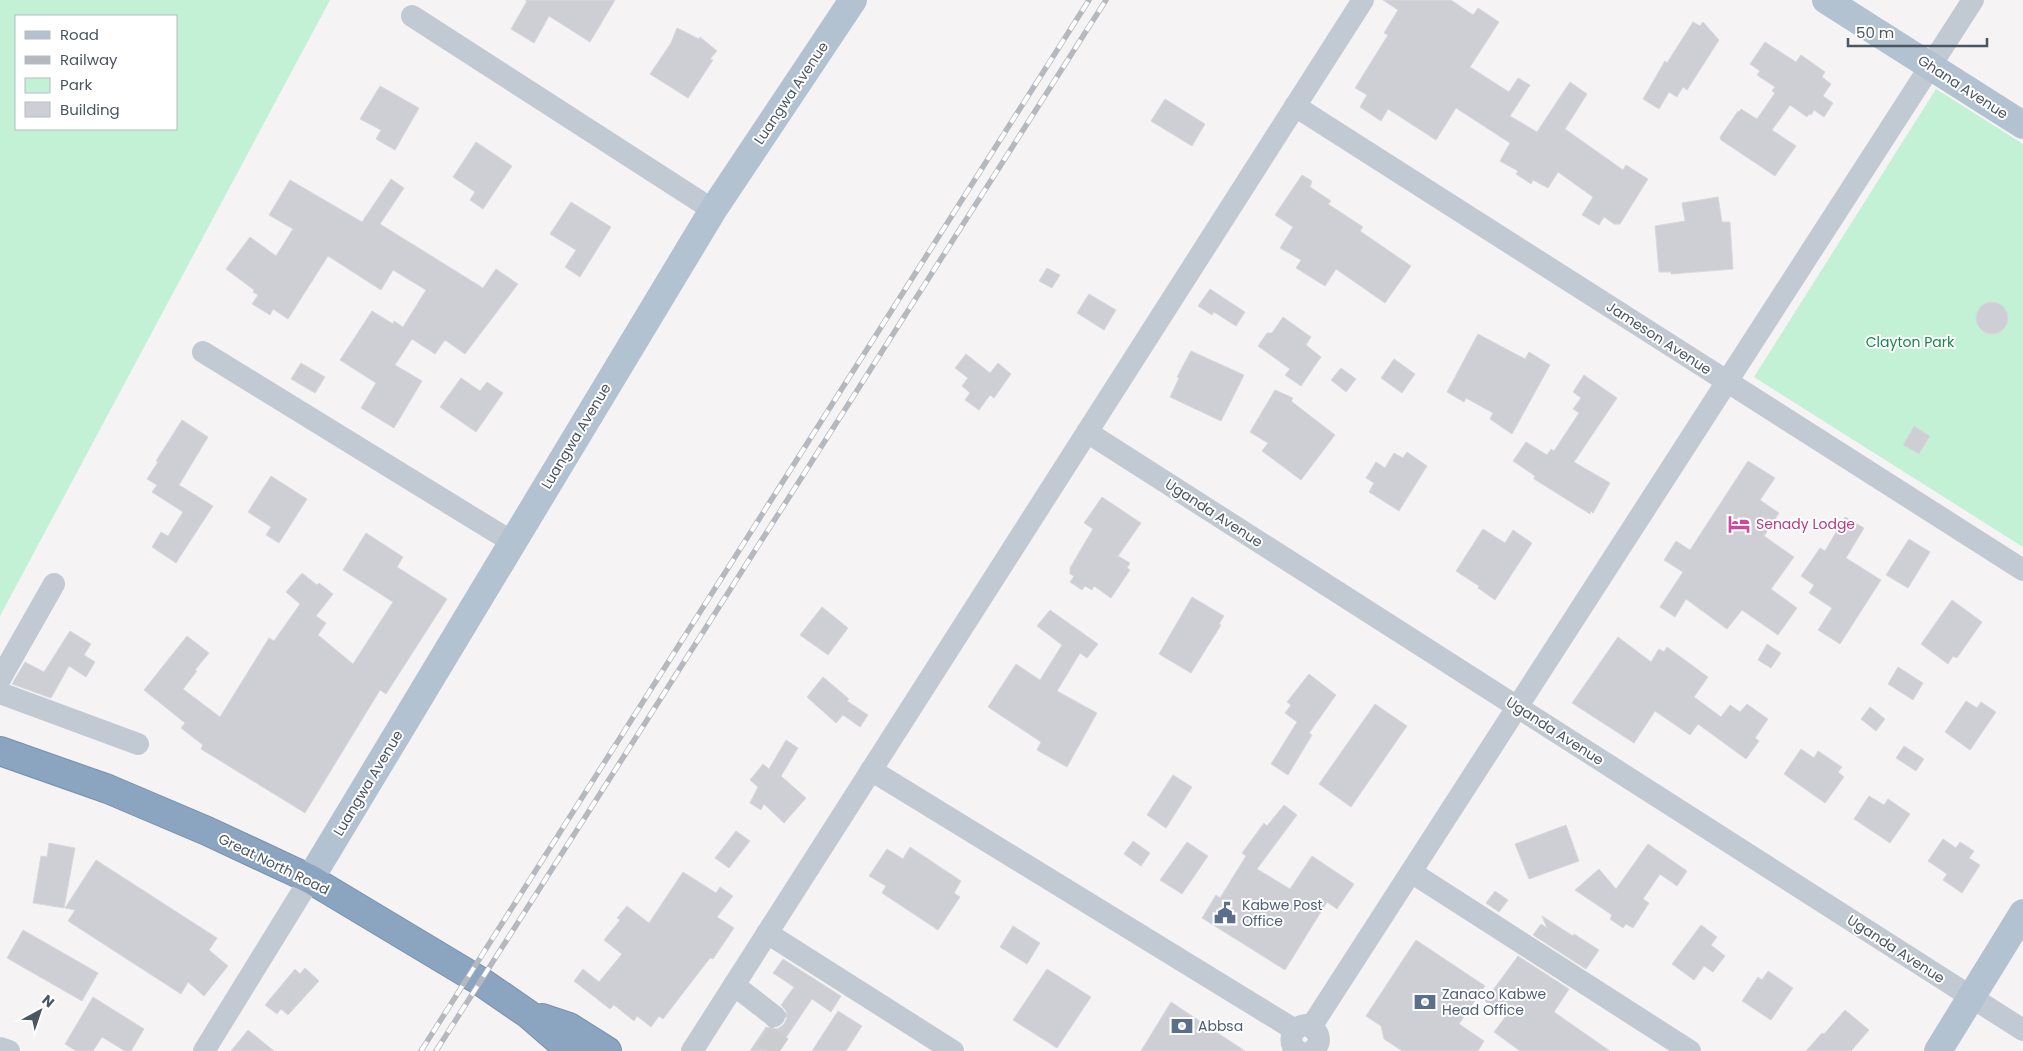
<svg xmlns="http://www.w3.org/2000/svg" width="2023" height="1051" font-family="Poppins,sans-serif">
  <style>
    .green { fill: #c3f1d5; fill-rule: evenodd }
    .building { fill: #cdcfd5; stroke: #d7d9de }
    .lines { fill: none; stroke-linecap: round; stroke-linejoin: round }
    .minor-tunnel { stroke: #caccce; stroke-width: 22; stroke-dasharray: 22 11; stroke-linecap: butt }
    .highway-casing { stroke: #7690ad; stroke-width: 30 }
    .minor { stroke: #c1cad2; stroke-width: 22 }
    .major { stroke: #b3c2d1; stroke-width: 28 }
    .highway { stroke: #8ba5c1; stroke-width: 28 }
    .rail-casing { stroke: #b5b8bd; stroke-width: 5.5 }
    .rail { stroke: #fff; stroke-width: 4; stroke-dasharray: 11; stroke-linecap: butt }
    .labels { text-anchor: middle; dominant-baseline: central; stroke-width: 4; stroke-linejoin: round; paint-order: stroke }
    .street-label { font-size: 14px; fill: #4a5661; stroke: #fff }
    .park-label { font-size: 14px; fill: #17864f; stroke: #fff }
    .hotel-label { font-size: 14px; fill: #b23c85; stroke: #fff; text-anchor: start }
    .service-label { font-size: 14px; fill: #4e5e75; stroke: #fff; text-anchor: start }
  </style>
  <rect width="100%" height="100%" fill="#f5f3f3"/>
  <g class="green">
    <path d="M0,0h330l-330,616zM176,16v113h-160v-113z"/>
    <path d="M1936,89l87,55v403l-269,-170z"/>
  </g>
  <g class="building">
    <path d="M525,0h90l-25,42 -41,-26 -15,27 -23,-14 16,-28z"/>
    <path d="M1383,0h68l22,15 5,-7 21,14 -29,45 39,25 9,-14 12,7 -20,31 27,16 33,-50 17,12 -22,35 58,41 3,-5 22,14 -28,45h-6l-10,-7 -5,8 -17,-10 11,-18 -35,-25 -10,16 -15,-8 -2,4 -15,-10 2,-3 -18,-10 10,-18 -54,-35 -20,32 -48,-31 -7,12 -21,-14 7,-12 -12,-7 33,-53 -4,-2 14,-23z"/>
    <path d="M1693,22l7,4 3,-4 16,18 -32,50 -4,-3 -6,10 -8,-5 -10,17 -16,-10 22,-38 2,2z"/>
    <path d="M677,28l22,11 1,-2 17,14 -7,8 3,1 -25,38 -38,-24 21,-31z"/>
    <path d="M1765,42l31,20 5,-7 24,17 -3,5 9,7 -8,12 10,7 -9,14 -10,-7 -3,5 -2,-1 -2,3 -17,-12 -18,25 24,16 -21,30 -54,-36 -1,-3 18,-26 1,1 2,-3 16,10 18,-26 -3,-2 3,-4 -18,-12 3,-4 -10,-7z"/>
    <path d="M380,86l39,22 -24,42 -19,-11 5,-9 -21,-11z"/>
    <path d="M1165,99l40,25 -13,22 -41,-25z"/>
    <path d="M476,142l36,24 -29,43 -13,-9 5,-8 -22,-15z"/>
    <path d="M1302,175l10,6 -2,6 21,14 -3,3 35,23 -3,4 51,35 -26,37 -49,-34 -11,17 -29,-18 5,-8 -21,-12 13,-21 -18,-12z"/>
    <path d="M391,179l13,9 -24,36 103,64 13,-19 22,15 -53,70 -20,-14 -10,14 -23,-15 -17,26 27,16 -28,47 -33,-20 15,-25 -36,-23 32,-49 21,13 1,-3 9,6 23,-37 -33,-20 -12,20 -53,-34 -40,63 -15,-10 -3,6 -18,-11 6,-9 -5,-3 1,-2 -28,-21 24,-32 26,19 17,-27 -24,-14 21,-35 72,42z"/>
    <path d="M1718,197l4,25h8l3,47 -62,5v-2h-12l-4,-46 30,-5 -3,-18z"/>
    <path d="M571,202l40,25 -31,50 -15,-10 11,-17 -26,-16z"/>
    <path d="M1047,268l13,7 -8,13 -13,-7z"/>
    <path d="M1210,289l35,23 -9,14 -22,-14 -2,3 -14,-9z"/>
    <path d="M1089,294l27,16 -12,20 -27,-17z"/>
    <circle cx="1992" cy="318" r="16"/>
    <path d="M1283,317l28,20 -5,8 15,12 -20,29 -16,-11 5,-6 -32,-23 9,-13h5z"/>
    <path d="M1478,334l47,25 4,-7 21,13 -38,69 -22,-15 3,-6 -27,-15 -2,4 -17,-10z"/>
    <path d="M1191,351l53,24 -23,46 -51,-24 9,-19 -2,-1z"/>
    <path d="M966,354l24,19 8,-10 13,11 -17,24 -4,-3 -11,15 -14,-10 5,-7 -8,-7 6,-8 -13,-10z"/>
    <path d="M1394,359l21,15 -13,19 -21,-15z"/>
    <path d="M301,363l24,14 -10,16 -24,-14z"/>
    <path d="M1341,368l15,11 -10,13 -15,-12z"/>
    <path d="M1584,375l33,23 -43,64 36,21 -17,30 -2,-2 -1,3 -56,-35 1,-3 -22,-15 13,-19 21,13 4,-6 3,2 25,-38 -6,-4 8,-11 -8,-6z"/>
    <path d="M461,378l19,13 7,-9 16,11 -27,39 -36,-25z"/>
    <path d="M1275,390l18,8 -2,3 44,34 -34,45 -39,-29 6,-8 -18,-11z"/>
    <path d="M182,420l26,17 -29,48 34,21 -37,57 -24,-16 9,-15 7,4 15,-24 -31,-20 5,-7 -10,-6 11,-17 -2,-1z"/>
    <path d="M1914,426l16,10 -11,18 -16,-9z"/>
    <path d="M1407,452l20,14 -28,45 -30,-19 5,-9 -8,-5 10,-16 9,6 9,-15 9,5z"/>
    <path d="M1748,461l27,17 -15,22 19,13 -15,23 30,21 -23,32 26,19 -19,27 -36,-25 -15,19 -41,-30 -11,18 -15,-10 23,-35 -19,-12 12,-19 14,9z"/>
    <path d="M271,476l36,23 -28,44 -13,-8 5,-8 -23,-15z"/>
    <path d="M1102,497l39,26 -23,33 12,7 -3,5 3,2 -19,28 -17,-12 -2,4 -7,-4 -3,4 -12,-8 4,-6 -4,-2v-6l23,-39 -9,-6z"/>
    <path d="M1845,517l19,11 -18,30 35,22 -41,64 -22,-14 14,-22 -23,-15 5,-8 -13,-9 19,-28 5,3z"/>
    <path d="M1483,529l22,14 8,-13 19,13 -37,57 -17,-12 1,-2 -23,-15z"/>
    <path d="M366,533l37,24 -6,10 50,32 -61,95 -6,-4 -75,123 -104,-64 2,-4 -22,-17 4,-5 -41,-33 43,-54 22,17 -14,17 2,1 -14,18 37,28 49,-79 5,3 26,-37 -14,-12 16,-19 15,12 2,-2 14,11 -17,22 10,7 -8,12 35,29 40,-62 -50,-32z"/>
    <path d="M1909,539l21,13 -22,36 -22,-13z"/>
    <path d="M1192,597l32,19 -5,8 2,1 -30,48 -32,-19z"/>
    <path d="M1952,600l30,22 -25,36 -4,-2 -5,8 -27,-20z"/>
    <path d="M822,607l26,21 -20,27 -28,-20z"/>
    <path d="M1050,610l48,34 -11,14 -7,-5 -23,38 40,22 -30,54 -30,-17 4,-8 -53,-35 28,-43 24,16 22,-35 -25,-19z"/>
    <path d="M70,631l21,13 -7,11 11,7 -9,15 -17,-11 -18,32 -39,-14 13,-22 19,10z"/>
    <path d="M1618,637l33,25 8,-13 5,3 3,-5 41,30 -14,20 27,20 9,-12 10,7 7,-8 21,15 -13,19 4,3 -13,18 -48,-35 -8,11 -35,-24 -21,32 -62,-40z"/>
    <path d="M1767,644l14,9 -10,15 -13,-8z"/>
    <path d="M1898,667l25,16 -10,17 -25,-16z"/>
    <path d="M1309,674l27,21 -27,38 3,2 -24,40 -17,-11 26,-42 -12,-9 6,-8 -4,-3z"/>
    <path d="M823,677l26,22 -2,2 21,14 -8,12 -17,-12 -7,8 -29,-26z"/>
    <path d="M1966,701l11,7 4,-6 15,10 -26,38 -25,-18z"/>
    <path d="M1375,704l32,22 -56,81 -32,-23z"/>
    <path d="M1870,707l15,12 -9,12 -15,-12z"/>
    <path d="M786,740l12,8 -17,28 25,22 -22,25 -20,-19 -3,6 -11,-7 8,-16 -8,-7 13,-16 6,5z"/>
    <path d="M1904,746l20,13 -8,12 -20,-13z"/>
    <path d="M1801,749l13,9 4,-7 24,16 -4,5 6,5 -19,26 -41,-29z"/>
    <path d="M1173,775l19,12 -26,41 -19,-13z"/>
    <path d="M1869,796l15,9 4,-6 22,15 -20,29 -36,-24z"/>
    <path d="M1284,805l13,10 -40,54 33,20 22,-33 42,28 -17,25 -10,-7 -42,68 -83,-52 14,-23 4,3 26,-42 -4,-3 22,-30 3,3z"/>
    <path d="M1566,825l13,36 -50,18 -14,-35z"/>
    <path d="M736,831l14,10 -21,27 -14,-10z"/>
    <path d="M1943,839l13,9 4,-6 14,9 -5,7 11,7 -18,28 -19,-13 4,-6 -19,-13z"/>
    <path d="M1133,841l17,12 -9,13 -17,-12z"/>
    <path d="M1187,842l21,14 -26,38 -22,-14z"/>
    <path d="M49,843l26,5 -11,60 -31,-5 8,-47 6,1z"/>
    <path d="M1648,844l39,27 -10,15 -17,-12 -17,25 6,4 -16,25 -7,-4 -3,4 -13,-9 2,-4 -37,-25 24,-21 17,20z"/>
    <path d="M910,847l51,34 -7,12 6,4 -22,33 -56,-37 4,-7 -17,-10 18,-27 16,10z"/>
    <path d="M96,860l121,78 -8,12 19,16 -24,30 -16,-14 -7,12 -113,-73 7,-11 -10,-2z"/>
    <path d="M683,872l33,21 4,-6 13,9 -16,21 17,11 -21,31 -3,-1 -47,61 -4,-3 -8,11 -14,-11 -3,5 -20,-16 -4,4 -36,-28 9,-12 16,13 23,-28 -18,-14 16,-20 -3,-2 10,-12 22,17z"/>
    <path d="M1495,891l13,9 -9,12 -13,-9z"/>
    <path d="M1542,916l31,20 1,-2 25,16 -13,19 -53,-34 8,-11 6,4z"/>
    <path d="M1701,925l16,12 -6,8 14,11 -12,16 -9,-6 -10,14 -22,-16z"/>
    <path d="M1013,926l27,17 -13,21 -27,-17z"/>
    <path d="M23,930l75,43 -16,28 -75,-43z"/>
    <path d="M1416,940l69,46 -26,38 25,17 -6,10h-76l-18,-12 -3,-13 -15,-10z"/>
    <path d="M1518,956l51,33 -15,23 56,39h-90l-26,-19 12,-16 -21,-15z"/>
    <path d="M783,959l58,37 -10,16 -19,-13 -35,52h-27l16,-24 7,2 6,-1 5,-4 3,-6 -1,-7 -5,-6 13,-18 -21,-14z"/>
    <path d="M305,968l14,13 -31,34 -7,-6 -4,5 -12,-9 30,-36 5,5z"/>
    <path d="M1047,969l44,28 -34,51 -44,-28z"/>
    <path d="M1768,971l25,17 -22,32 -29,-19 16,-24 4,3z"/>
    <path d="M93,997l51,32 -13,22h-6l-23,-14 -9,14h-17l-11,-7z"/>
    <path d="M1171,1002l74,49h-104z"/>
    <path d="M1845,1010l24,20 -18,21h-45l16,-18 2,1z"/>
    <path d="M838,1011l24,15 -16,25h-34z"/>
    <path d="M248,1030l26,21h-43z"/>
  </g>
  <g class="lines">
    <path class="minor-tunnel" d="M767,1051l14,-21v-6l-7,-8"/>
    <g class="highway-casing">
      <g id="highway">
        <path d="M0,751l108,38 99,42 103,48 170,102 48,33 43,37"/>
        <path d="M542,1018l27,9 38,24"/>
      </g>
    </g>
    <g class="minor">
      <path d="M412,16l301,194"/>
      <path d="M1295,106l728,464"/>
      <path d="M203,352l309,190"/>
      <path d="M1087,432l936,598"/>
      <path d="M0,679l54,-95"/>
      <path d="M0,693l138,51"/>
      <path d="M871,770l424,260"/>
      <path d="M1411,872l279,179"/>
      <path d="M767,933l186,118"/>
      <path d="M734,985l40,31"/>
      <path d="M1311,1027l662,-1027"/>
      <path d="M0,1048l9,3"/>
      <path d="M204,1051l106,-172"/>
      <path d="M692,1051l671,-1051"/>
      <path d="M1298,1051l-5,-4c-4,-11 0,-20 12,-22 13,3 20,17 7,26"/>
    </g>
    <g class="major">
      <path d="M1826,0l197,125"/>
      <path d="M310,879l403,-669 140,-210"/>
      <path d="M1938,1051l85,-138"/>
    </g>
    <use href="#highway" class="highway"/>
    <g class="rail-casing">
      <g id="rail">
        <path d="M421,1051l668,-1051"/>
        <path d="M436,1051l670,-1051"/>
      </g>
    </g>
    <use href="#rail" class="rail"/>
  </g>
  <defs>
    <g id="hotel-bare" transform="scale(1.725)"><path d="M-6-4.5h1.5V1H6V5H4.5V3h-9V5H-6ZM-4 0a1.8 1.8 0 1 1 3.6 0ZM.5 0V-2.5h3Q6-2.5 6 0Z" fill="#d1479c" stroke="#fff" stroke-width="2.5" paint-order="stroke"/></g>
    <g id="civic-bare" transform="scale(1.725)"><path d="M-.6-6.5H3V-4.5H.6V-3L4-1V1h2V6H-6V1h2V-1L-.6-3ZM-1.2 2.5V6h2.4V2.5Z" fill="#5c6f8a" stroke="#fff" stroke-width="2.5" paint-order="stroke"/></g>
    <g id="bank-bare" transform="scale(1.725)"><path d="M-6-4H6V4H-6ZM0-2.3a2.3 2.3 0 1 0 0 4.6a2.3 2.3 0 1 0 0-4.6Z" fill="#5c6f8a" stroke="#fff" stroke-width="2.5" paint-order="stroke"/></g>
  </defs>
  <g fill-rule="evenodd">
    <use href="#hotel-bare" x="1739" y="524"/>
    <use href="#civic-bare" x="1225" y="913"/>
    <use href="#bank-bare" x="1425" y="1002"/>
    <use href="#bank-bare" x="1182" y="1026"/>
  </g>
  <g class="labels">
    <g class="street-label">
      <text transform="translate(1963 87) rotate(33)">Ghana Avenue</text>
      <text transform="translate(791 93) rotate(-56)">Luangwa Avenue</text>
      <text transform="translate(1659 338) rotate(33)">Jameson Avenue</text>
      <text transform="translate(576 436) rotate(-59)">Luangwa Avenue</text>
      <text transform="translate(1214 513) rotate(33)">Uganda Avenue</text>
      <text transform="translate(1555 731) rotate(33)">Uganda Avenue</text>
      <text transform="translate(368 783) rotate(-59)">Luangwa Avenue</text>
      <text transform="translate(274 864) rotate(26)">Great North Road</text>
      <text transform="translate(1896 949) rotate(33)">Uganda Avenue</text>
    </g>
    <g class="park-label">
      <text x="1910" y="342">Clayton Park</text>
    </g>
    <g class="hotel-label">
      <text x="1756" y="524">Senady Lodge</text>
    </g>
    <g class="service-label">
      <text x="1242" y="905">Kabwe Post<tspan x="1242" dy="16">Office</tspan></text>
      <text x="1442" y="994">Zanaco Kabwe<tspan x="1442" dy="16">Head Office</tspan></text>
      <text x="1198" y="1026">Abbsa</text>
    </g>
  </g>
  <rect x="15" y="15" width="162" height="115" fill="#ffffff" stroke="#b7bbc0"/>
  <rect x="25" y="31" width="25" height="8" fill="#b3c2d1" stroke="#b7bbc0"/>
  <text x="60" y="40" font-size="15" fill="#4a5661">Road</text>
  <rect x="25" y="56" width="25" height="8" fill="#b5b8bd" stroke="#b7bbc0"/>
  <text x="60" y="65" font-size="15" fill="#4a5661">Railway</text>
  <rect x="25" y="78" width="25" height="15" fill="#c3f1d5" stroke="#b7bbc0"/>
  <text x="60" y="90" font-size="15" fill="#4a5661">Park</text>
  <rect x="25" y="102" width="25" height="15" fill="#cdcfd5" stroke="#b7bbc0"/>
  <text x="60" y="115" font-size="15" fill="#4a5661">Building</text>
  <g transform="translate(40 1011) rotate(40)" stroke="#ffffff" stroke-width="4" paint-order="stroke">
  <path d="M0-4L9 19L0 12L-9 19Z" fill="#4a5661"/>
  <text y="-8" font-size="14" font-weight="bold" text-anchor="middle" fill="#4a5661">N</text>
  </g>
  <path d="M1848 38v8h139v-8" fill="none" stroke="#4a5661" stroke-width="2.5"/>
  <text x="1856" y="38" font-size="15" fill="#4a5661" stroke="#ffffff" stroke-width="4" paint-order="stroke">50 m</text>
</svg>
